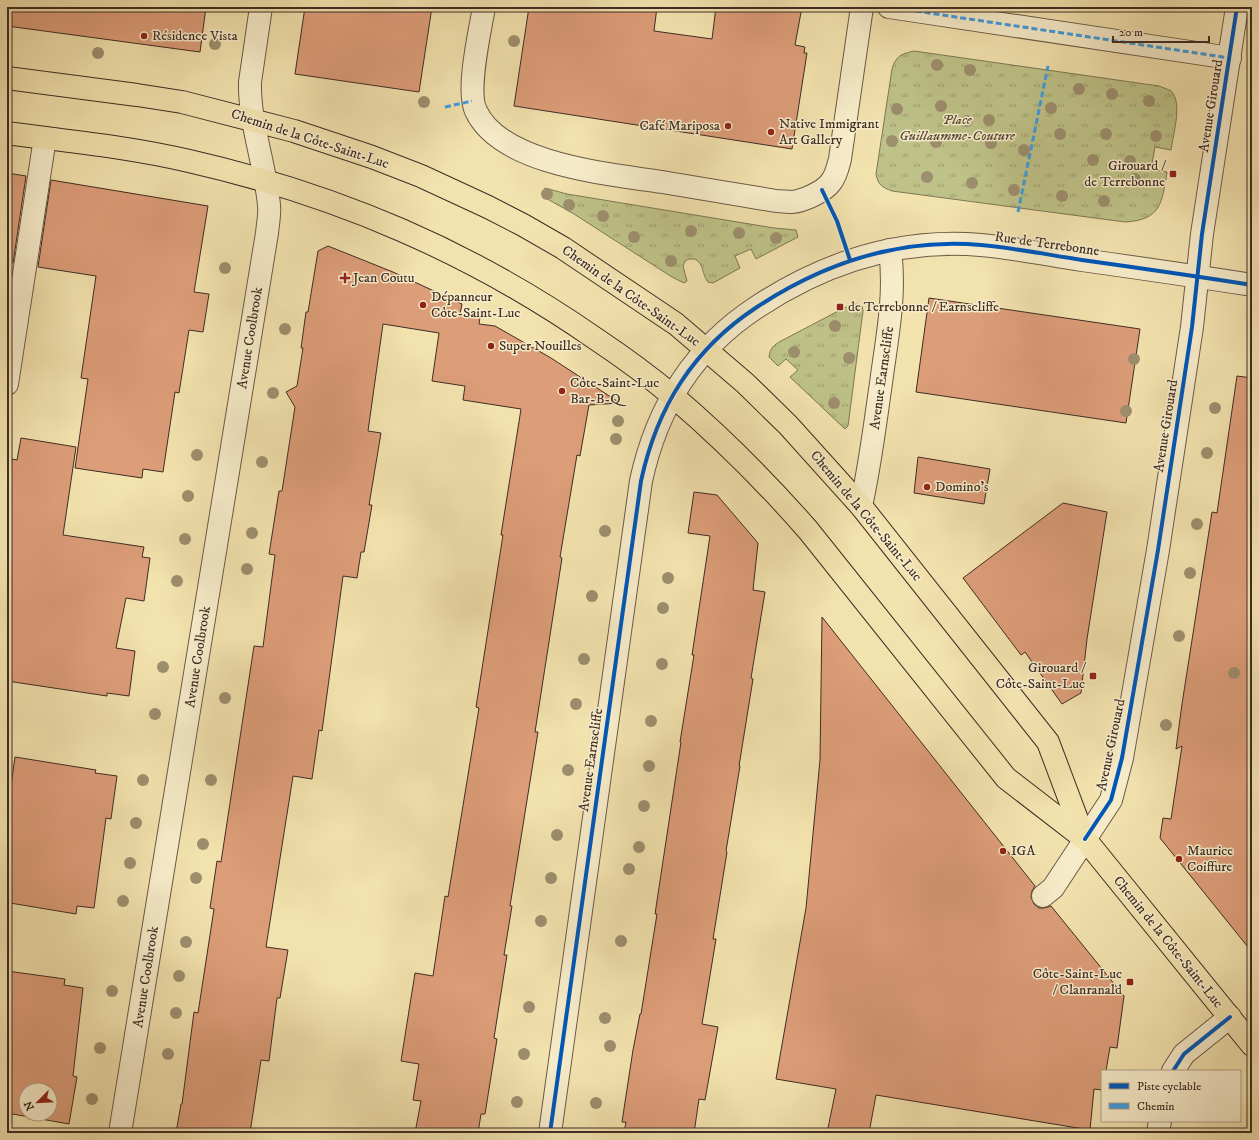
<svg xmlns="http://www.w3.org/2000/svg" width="1259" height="1140" font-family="'IM FELL DW Pica',serif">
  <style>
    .grass { fill: url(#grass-tufts); stroke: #7e7756 }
    .building { fill: #dc9d79; stroke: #3f2c24; fill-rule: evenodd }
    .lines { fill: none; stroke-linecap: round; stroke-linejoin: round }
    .minor-casing { stroke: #6c5a46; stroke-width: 24 }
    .major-casing { stroke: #3f2c24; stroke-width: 24 }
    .minor { stroke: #f7ecca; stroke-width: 22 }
    .major { stroke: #f2e2ae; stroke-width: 22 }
    .quiet { stroke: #3f9ce0; stroke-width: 3; stroke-dasharray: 6 3; stroke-linecap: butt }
    .cycleway-casing { stroke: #f7ecca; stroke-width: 6 }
    .cycleway { stroke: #0057b8; stroke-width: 4 }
    .tree { fill: #9d8e6d }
    .poi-dot { fill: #8f2418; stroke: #f7ecca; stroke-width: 1.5 }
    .labels { text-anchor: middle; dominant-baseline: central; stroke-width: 3; stroke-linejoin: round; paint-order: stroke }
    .poi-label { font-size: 14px; fill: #3f2c24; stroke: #f7ecca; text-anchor: start }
    .street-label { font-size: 14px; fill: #3f2c24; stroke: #f7ecca }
    .park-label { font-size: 14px; font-style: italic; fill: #584a38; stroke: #f7ecca }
  </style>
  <defs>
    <pattern id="grass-tufts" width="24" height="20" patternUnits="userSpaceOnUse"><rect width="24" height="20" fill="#bec288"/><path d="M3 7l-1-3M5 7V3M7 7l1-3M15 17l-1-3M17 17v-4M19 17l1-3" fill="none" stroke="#9c9e6f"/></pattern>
  </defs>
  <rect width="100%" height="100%" fill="#f2e2ae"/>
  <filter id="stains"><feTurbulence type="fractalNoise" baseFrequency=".005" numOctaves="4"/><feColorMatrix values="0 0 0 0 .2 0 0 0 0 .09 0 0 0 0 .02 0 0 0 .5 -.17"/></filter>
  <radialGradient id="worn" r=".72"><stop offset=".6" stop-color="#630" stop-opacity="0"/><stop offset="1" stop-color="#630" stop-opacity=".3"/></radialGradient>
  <g class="grass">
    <path d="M914,51l245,35c4,2 9,3 12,5 12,11 2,44 0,59l-16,-3 -4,22 16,3c-5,31 -6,48 -42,50l-233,-31c-10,-4 -14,-6 -16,-17l16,-105c4,-13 9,-15 22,-18z"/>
    <path d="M545,188l22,6 207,34 22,2 2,7 -42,22 -5,-10 -16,7 5,12 -27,15 -5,-1c-7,-9 -3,-17 -13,-23h-6l-4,2 -2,5 4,15 -3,2 -12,-6 -98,-63 -32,-18z"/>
    <path d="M856,304l6,2 1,5 -15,115 -3,3 -55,-52 8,-7 -12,-11 -8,7 -9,-9c1,-9 5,-12 12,-16l63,-33z"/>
  </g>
  <g class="building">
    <path d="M7,7h199l-6,45 -193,-26z"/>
    <path d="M305,7h127l-13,85 -124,-18z"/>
    <path d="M529,7h128l-3,24 58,8 4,-32h86l-7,38 10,2 -1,6h3l-15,96 -278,-43z"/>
    <path d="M7,173l19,3 -13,87 -6,-1z"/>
    <path d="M51,180l157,26 -14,86 15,2 -6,38 -14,-2 -10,63 -4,-1 -12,80 -20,-3 -1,9 -67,-10 13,-89 -7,-1 15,-102 -58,-9z"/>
    <path d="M328,246l65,26 69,32 -2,10 20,3 -1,7 16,2 56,32 69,45 -31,2 -9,51 -3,-1 -17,102 2,1 -27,174h3l-28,174h2l-8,49h3l-13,83 3,1 -12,75h-4l-3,19h-63l6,-32 -8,-1 6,-36 -18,-3 14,-88 18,3 12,-80 3,1 31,-189 -3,-1 27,-172h-2l20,-126 -58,-9 2,-14 -33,-5 7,-48 -56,-9 -15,107 13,2 -12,72h3l-8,47h-3l-4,26 -14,-2 -21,155 -3,-1 -7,49 -19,-3 -27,171 22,3 -8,48h-3l-8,63 -8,-1 -11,73h-74l5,-29h1l12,-92 4,1 16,-104 -4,-1 7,-47 4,1 33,-216 9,1 12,-92 -6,-1 10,-63h3l13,-84 -9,-15 11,-6 6,-38h-2l5,-36h2l10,-61z"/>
    <path d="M929,298l211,31 -14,94 -210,-31z"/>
    <path d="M1237,376l15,2v574l-92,-114 3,-20 8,1 11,-73 -6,3 6,-45 30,-192 5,1z"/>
    <path d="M21,438l55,9 -13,88 81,12 -2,10 8,1 -6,43 -18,-3 -10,50 19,3 -6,45 -22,-3v3l-100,-15v-128l4,-27h-4v-33l5,-34 5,1z"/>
    <path d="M918,457l72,12 -6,35 -70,-11z"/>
    <path d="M694,492l23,3 41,48 -5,47 12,2 -14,86 2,1 -14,87h1l-14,85 1,1 -14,87h3l-14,85 16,3 -13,73 -6,-1 -5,34h-70l2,-11h-4l11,-72 7,-36h1l16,-100h-2l26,-172h-1l14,-87h-2l18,-119 -22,-3z"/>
    <path d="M1063,503l44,9 -20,127 -6,54 -19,11 -37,-52 -4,3 -58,-77z"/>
    <path d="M822,617l213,269 -3,5 -1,6 3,7 5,4h5l7,-2 73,90 -7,52 -7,-1 -4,24h-4v19l-8,-1 -4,41 -214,-35 -7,38h-42l9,-44 -60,-10 30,-171 14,-148z"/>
    <path d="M15,757l81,13 -1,3 22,3 -6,43 -5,-1 -12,90 -17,-2 -1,8 -66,-11 2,-8 -5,-1v-80z"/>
    <path d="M7,971l58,8 -1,6 19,3 -10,88 4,1 -8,47 -62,-11zM26,1090h24v24h-24z"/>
  </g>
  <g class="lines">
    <g class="minor-casing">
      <g id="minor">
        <path d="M484,7c-4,24 -18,84 -8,104 25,54 134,63 186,71 38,6 76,13 114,19 5,0 11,1 16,1 11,-1 32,-10 39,-20 5,-6 7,-15 9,-23l22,-152"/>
        <path d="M889,7l341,51"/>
        <path d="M7,384l38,-246"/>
        <path d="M861,506c9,-40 14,-82 20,-123 6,-46 15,-87 9,-133"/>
        <path d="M1043,896l10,-8 58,-88 11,-42 36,-208 34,-223 10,-93 35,-227"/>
        <path d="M1173,1071l11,-17 46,-37"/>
        <path d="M120,1133l147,-900c1,-10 3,-19 2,-28 -4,-42 -20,-82 -19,-123l11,-75"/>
        <path d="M550,1133l91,-652c16,-74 52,-132 116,-174 67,-44 143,-69 224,-62 34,3 68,10 101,15 57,8 113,16 170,25"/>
        <path d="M1158,1133l2,-12"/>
      </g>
    </g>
    <g class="major-casing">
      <g id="major">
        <path d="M7,78l130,17 45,7 112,29 78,26 49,19 67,31 35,18 40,23 113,76 69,59 43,42 73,81 187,236 36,96"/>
        <path d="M7,133c61,8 122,14 182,28 149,34 282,91 407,178 27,18 53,37 78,58 48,41 92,85 134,133l198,248 79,61 167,206"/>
      </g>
    </g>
    <use href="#minor" class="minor"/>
    <use href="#major" class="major"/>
    <g class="quiet">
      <path d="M889,7l341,51"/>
      <path d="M445,107l27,-6"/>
      <path d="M1018,212l30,-146"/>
    </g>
    <g class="cycleway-casing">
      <g id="cycleway">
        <path d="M822,190l15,31 13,39"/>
        <path d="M1085,839l26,-39 11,-42 36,-208 34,-223 10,-93 35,-227"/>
        <path d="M1173,1071l11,-17 46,-37"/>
        <path d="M550,1133l91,-652c16,-74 52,-132 116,-174 67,-44 143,-69 224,-62 34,3 68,10 101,15 57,8 113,16 170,25"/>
      </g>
    </g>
    <use href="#cycleway" class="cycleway"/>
  </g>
  <g class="tree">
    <circle cx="514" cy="41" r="6"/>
    <circle cx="215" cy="44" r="6"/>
    <circle cx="98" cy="53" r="6"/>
    <circle cx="937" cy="65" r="6"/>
    <circle cx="970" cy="70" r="6"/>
    <circle cx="1079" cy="89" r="6"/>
    <circle cx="1112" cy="94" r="6"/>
    <circle cx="1149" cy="101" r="6"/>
    <circle cx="424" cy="102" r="6"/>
    <circle cx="941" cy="106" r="6"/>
    <circle cx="1051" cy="108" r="6"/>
    <circle cx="897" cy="109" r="6"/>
    <circle cx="989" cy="120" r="6"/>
    <circle cx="967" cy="121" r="6"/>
    <circle cx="1060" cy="134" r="6"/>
    <circle cx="1106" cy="134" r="6"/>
    <circle cx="1156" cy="136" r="6"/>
    <circle cx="892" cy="141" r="6"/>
    <circle cx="936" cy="142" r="6"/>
    <circle cx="991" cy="143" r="6"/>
    <circle cx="1024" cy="150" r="6"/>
    <circle cx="1093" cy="160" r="6"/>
    <circle cx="1130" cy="161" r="6"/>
    <circle cx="927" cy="177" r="6"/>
    <circle cx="1135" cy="179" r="6"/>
    <circle cx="972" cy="183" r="6"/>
    <circle cx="1014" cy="190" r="6"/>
    <circle cx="547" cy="194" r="6"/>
    <circle cx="1062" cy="196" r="6"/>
    <circle cx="1104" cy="201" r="6"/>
    <circle cx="569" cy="205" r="6"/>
    <circle cx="603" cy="216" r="6"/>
    <circle cx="691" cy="231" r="6"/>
    <circle cx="739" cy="233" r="6"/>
    <circle cx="634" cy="237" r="6"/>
    <circle cx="776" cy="238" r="6"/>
    <circle cx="671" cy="261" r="6"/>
    <circle cx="225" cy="268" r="6"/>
    <circle cx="835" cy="326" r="6"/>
    <circle cx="285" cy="329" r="6"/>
    <circle cx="794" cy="352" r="6"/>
    <circle cx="849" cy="358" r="6"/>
    <circle cx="1134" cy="359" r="6"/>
    <circle cx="273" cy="393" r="6"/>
    <circle cx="834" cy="403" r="6"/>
    <circle cx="1215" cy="408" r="6"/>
    <circle cx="1126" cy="411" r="6"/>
    <circle cx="618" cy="421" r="6"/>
    <circle cx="616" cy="439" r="6"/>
    <circle cx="1207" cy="453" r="6"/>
    <circle cx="197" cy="455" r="6"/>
    <circle cx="262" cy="462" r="6"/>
    <circle cx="188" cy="496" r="6"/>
    <circle cx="1197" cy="524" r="6"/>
    <circle cx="605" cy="531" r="6"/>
    <circle cx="252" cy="533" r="6"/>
    <circle cx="185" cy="539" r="6"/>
    <circle cx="247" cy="569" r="6"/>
    <circle cx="1190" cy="573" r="6"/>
    <circle cx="668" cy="578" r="6"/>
    <circle cx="177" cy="581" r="6"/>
    <circle cx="592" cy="596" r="6"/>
    <circle cx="663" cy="608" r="6"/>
    <circle cx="1179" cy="636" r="6"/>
    <circle cx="584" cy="659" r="6"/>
    <circle cx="662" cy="664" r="6"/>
    <circle cx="163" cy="667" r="6"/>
    <circle cx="1234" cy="673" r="6"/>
    <circle cx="225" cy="698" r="6"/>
    <circle cx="576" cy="704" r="6"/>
    <circle cx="155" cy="714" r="6"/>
    <circle cx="651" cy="721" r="6"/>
    <circle cx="1166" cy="725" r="6"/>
    <circle cx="649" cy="766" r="6"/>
    <circle cx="568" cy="770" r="6"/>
    <circle cx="143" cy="780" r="6"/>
    <circle cx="211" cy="780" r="6"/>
    <circle cx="644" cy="806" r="6"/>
    <circle cx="136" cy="823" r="6"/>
    <circle cx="557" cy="835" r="6"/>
    <circle cx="203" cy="844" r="6"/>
    <circle cx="639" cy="847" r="6"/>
    <circle cx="130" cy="863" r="6"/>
    <circle cx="629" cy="869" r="6"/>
    <circle cx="196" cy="878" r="6"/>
    <circle cx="551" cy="878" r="6"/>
    <circle cx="123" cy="901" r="6"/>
    <circle cx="541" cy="921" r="6"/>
    <circle cx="621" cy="941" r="6"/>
    <circle cx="186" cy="942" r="6"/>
    <circle cx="179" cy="976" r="6"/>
    <circle cx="112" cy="991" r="6"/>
    <circle cx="529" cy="1007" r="6"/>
    <circle cx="176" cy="1013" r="6"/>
    <circle cx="605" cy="1018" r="6"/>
    <circle cx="610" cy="1046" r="6"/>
    <circle cx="100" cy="1048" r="6"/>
    <circle cx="168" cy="1054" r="6"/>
    <circle cx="524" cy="1054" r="6"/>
    <circle cx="92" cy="1099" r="6"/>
    <circle cx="517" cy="1102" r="6"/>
    <circle cx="596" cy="1103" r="6"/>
  </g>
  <g class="poi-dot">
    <circle cx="144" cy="36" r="4"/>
    <circle cx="728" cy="126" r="4"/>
    <circle cx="771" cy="132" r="4"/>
    <rect x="1169" y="170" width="8" height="8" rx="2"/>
    <path d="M343 272h4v4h4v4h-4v4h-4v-4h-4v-4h4z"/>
    <circle cx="423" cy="305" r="4"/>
    <rect x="836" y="303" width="8" height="8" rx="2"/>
    <circle cx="491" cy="346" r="4"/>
    <circle cx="562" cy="391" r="4"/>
    <circle cx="927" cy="487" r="4"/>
    <rect x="1089" y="672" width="8" height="8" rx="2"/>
    <circle cx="1003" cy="851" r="4"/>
    <circle cx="1179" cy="859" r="4"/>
    <rect x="1126" y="978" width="8" height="8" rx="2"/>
  </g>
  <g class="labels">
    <g class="poi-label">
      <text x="152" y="36">Résidence Vista</text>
      <text x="779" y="124">Native Immigrant<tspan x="779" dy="16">Art Gallery</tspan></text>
      <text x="720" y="126" text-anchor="end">Café Mariposa</text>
      <text x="1165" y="166" text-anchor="end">Girouard /<tspan x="1165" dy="16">de Terrebonne</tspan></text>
      <text x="353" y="278">Jean Coutu</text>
      <text x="431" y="297">Dépanneur<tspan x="431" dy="16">Côte-Saint-Luc</tspan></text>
      <text x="848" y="307">de Terrebonne / Earnscliffe</text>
      <text x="499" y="346">Super Nouilles</text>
      <text x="570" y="383">Côte-Saint-Luc<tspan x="570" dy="16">Bar-B-Q</tspan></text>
      <text x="935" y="487">Domino's</text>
      <text x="1085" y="668" text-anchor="end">Girouard /<tspan x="1085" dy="16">Côte-Saint-Luc</tspan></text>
      <text x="1011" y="851">IGA</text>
      <text x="1187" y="851">Maurice<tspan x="1187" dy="16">Coiffure</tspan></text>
      <text x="1122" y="974" text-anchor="end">Côte-Saint-Luc<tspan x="1122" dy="16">/ Clanranald</tspan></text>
    </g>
    <g class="street-label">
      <text transform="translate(1211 106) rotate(-81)">Avenue Girouard</text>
      <text transform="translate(310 139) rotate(18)">Chemin de la Côte-Saint-Luc</text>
      <text transform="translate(1047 244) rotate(8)">Rue de Terrebonne</text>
      <text transform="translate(631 296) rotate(35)">Chemin de la Côte-Saint-Luc</text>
      <text transform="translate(250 338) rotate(-81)">Avenue Coolbrook</text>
      <text transform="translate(882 378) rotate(-82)">Avenue Earnscliffe</text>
      <text transform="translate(1166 426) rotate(-81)">Avenue Girouard</text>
      <text transform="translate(866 516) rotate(50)">Chemin de la Côte-Saint-Luc</text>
      <text transform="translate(198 657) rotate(-81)">Avenue Coolbrook</text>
      <text transform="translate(1111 745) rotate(-78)">Avenue Girouard</text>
      <text transform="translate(591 760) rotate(-82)">Avenue Earnscliffe</text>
      <text transform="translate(1168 942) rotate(51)">Chemin de la Côte-Saint-Luc</text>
      <text transform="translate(146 977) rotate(-81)">Avenue Coolbrook</text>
    </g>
    <g class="park-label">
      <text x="957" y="120">Place<tspan x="957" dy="16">Guillaumme-Couture</tspan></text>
    </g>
  </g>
  <rect width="1259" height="1140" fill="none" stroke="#f2e2ae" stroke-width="24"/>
  <rect x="8" y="8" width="1243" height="1124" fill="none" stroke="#3f2c24" stroke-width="2"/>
  <rect x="12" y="12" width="1235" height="1116" fill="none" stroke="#3f2c24"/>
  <rect x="1101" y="1070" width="140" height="52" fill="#f7ecca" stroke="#ad9f88"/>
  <rect x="1109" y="1083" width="20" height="6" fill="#0057b8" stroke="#ad9f88"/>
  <text x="1137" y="1090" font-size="12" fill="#3f2c24">Piste cyclable</text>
  <rect x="1109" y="1103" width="20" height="6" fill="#3f9ce0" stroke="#ad9f88"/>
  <text x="1137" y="1110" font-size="12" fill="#3f2c24">Chemin</text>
  <g transform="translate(38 1102) rotate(246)"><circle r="19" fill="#f7ecca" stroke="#ad9f88"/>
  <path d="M0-3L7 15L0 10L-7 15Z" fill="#8f2418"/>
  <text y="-6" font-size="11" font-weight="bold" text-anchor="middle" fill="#3f2c24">N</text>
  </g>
  <path d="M1113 36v6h96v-6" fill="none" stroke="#3f2c24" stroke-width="2"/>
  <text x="1119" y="36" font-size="12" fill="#3f2c24" stroke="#f7ecca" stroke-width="3" paint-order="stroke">20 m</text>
  <rect width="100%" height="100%" filter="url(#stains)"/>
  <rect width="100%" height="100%" fill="url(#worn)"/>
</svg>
